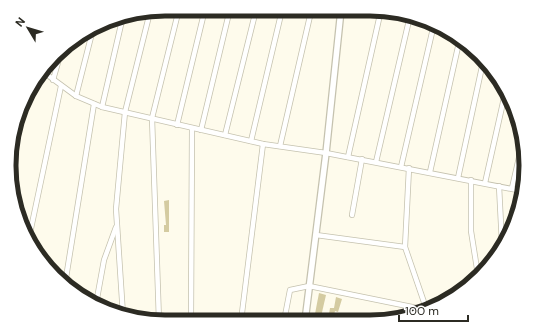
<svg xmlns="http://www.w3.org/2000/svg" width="535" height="331" font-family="'DM Sans',sans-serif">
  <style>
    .building { fill: #d4cba1 }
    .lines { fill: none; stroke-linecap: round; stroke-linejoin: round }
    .minor-casing { stroke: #c5c2af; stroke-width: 6 }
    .tertiary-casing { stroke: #c5c2af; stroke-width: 8 }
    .minor { stroke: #fff; stroke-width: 4.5 }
    .tertiary { stroke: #fff; stroke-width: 5.5 }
    .rim { fill: none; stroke: #2c2b23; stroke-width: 5 }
  </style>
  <rect width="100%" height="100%" fill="#fefbec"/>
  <g class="building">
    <path d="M169,200v32h-5v-7h2l-2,-24z"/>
    <path d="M319,293l7,2 -6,26h-4l-2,-2z"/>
    <path d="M336,297l6,2 -4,13 -3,-1 -1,4 -5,-1 1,-6h4z"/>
  </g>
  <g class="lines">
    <g class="minor-casing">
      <g id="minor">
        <path d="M42,71l34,25 26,11 161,37 63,9 196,38"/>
        <path d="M53,80l8,-28"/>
        <path d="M76,96l17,-67"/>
        <path d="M102,107l21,-91"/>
        <path d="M177,125l28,-116"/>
        <path d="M201,130l29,-121"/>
        <path d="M225,135l31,-125"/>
        <path d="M251,141l31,-131"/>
        <path d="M280,146l30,-130"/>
        <path d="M348,157l33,-147"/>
        <path d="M376,162l34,-146"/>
        <path d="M401,167l33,-143"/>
        <path d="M409,168l-4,79 21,61"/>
        <path d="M10,170l17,-74"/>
        <path d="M430,172l30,-134"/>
        <path d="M458,178l25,-116"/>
        <path d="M471,180v51l7,44"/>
        <path d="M485,183l21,-94"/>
        <path d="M499,186l3,58"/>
        <path d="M512,188l11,-48"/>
        <path d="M352,215l10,-56"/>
        <path d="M316,235l89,12"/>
        <path d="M29,238l32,-152"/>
        <path d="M65,284l29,-180"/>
        <path d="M96,304l8,-44 12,-33"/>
        <path d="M123,315l-7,-106 9,-97 25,-100"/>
        <path d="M159,321l-7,-203 27,-109"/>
        <path d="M191,321l1,-193"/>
        <path d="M241,321l22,-177"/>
        <path d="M284,321l6,-31 19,-4 113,23"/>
      </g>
    </g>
    <g class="tertiary-casing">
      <path id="tertiary" d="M305,321l21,-168 15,-143"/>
    </g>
    <use href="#minor" class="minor"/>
    <use href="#tertiary" class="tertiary"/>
  </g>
  <path d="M0 0H535V331H0ZM165 16H370A149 149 0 0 1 519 165V166A149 149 0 0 1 370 315H165A149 149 0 0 1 16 166V165A149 149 0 0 1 165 16Z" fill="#fff" fill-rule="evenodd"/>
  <path class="rim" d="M165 16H370A149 149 0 0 1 519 165V166A149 149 0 0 1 370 315H165A149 149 0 0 1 16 166V165A149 149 0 0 1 165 16Z"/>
  <g transform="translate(28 28) rotate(308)" stroke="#ffffff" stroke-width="3" paint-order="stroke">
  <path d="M0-3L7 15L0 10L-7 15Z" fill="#2c2b23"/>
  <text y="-6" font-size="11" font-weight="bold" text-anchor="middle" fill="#2c2b23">N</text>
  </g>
  <path d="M399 315v6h69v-6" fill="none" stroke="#2c2b23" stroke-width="2"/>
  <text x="405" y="315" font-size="12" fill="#2c2b23" stroke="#ffffff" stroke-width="3" paint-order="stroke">100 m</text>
</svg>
